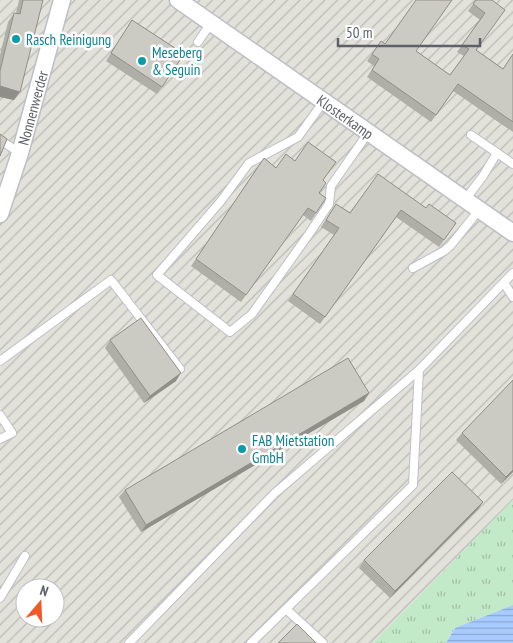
<svg xmlns="http://www.w3.org/2000/svg" width="513" height="643" font-family="'PT Sans Narrow',sans-serif">
  <style>
    .industrial { fill: url(#industrial-furrows); fill-rule: evenodd }
    .grass { fill: url(#grass-tufts) }
    .water { fill: url(#water-rules) }
    .lines { fill: none; stroke-linecap: round; stroke-linejoin: round }
    .service-casing { stroke: #bebfc6; stroke-width: 10 }
    .minor-casing { stroke: #bebfc6; stroke-width: 19 }
    .service { stroke: #fff; stroke-width: 8 }
    .minor { stroke: #fff; stroke-width: 16 }
    .wall { fill: #afafa8 }
    .shaded-wall { fill: #8f8e88 }
    .building { fill: #cccbc3; stroke: #8f8e88 }
    .culture-dot { fill: #0f9aa8; stroke: #fff; stroke-width: 2 }
    .labels { text-anchor: middle; dominant-baseline: central; stroke-width: 5; stroke-linejoin: round; paint-order: stroke }
    .culture-label { font-size: 15px; fill: #0d838f; stroke: #fff; text-anchor: start }
    .street-label { font-size: 15px; fill: #5e6168; stroke: #fff }
  </style>
  <defs>
    <pattern id="industrial-furrows" width="10" height="10" patternUnits="userSpaceOnUse" patternTransform="scale(1.25)"><rect width="10" height="10" fill="#e2e2db"/><path d="M-1 1l2-2M0 10L10 0M9 11l2-2" fill="none" stroke="#babbb5"/></pattern>
    <pattern id="grass-tufts" width="24" height="20" patternUnits="userSpaceOnUse" patternTransform="scale(1.25)"><rect width="24" height="20" fill="#c2e9c8"/><path d="M3 7l-1-3M5 7V3M7 7l1-3M15 17l-1-3M17 17v-4M19 17l1-3" fill="none" stroke="#a1c0a6"/></pattern>
    <pattern id="water-rules" width="6" height="5" patternUnits="userSpaceOnUse" patternTransform="scale(1.25)"><rect width="6" height="5" fill="#a8cbff"/><path d="M0 2.5h6" fill="none" stroke="#8ca8d2"/></pattern>
  </defs>
  <rect width="100%" height="100%" fill="#f1f0e7"/>
  <path class="industrial" d="M0,0h513v500l-140,143h-373zM25,588h30v30h-30z"/>
  <path class="grass" d="M513,500v105l-58,23 -9,15h-73z"/>
  <path class="water" d="M513,605v38h-67l9,-15z"/>
  <g class="lines">
    <g class="service-casing">
      <g id="service">
        <path d="M198,42l13,-19"/>
        <path d="M324,101l-26,36 -49,26 -28,38 -64,74 73,57 22,-18 57,-80 20,-30 2,-18 37,-53"/>
        <path d="M471,135l42,29"/>
        <path d="M0,140l20,13"/>
        <path d="M465,200l18,-24 14,-23"/>
        <path d="M413,268l31,-17 7,-6 28,-35"/>
        <path d="M504,283l9,14"/>
        <path d="M0,361l111,-81 69,89"/>
        <path d="M0,415l12,18 -12,6"/>
        <path d="M0,598l25,-42"/>
        <path d="M286,609l37,34"/>
        <path d="M129,643l146,-150 144,-123 94,-97"/>
        <path d="M251,643l162,-158 6,-115"/>
      </g>
    </g>
    <g class="minor-casing">
      <g id="minor">
        <path id="s1" d="M178,0l335,233"/>
        <path id="s2" d="M0,214l20,-61 42,-153"/>
      </g>
    </g>
    <use href="#service" class="service"/>
    <use href="#minor" class="minor"/>
  </g>
  <g class="wall">
    <path d="M19,0h24l-29,100 -14,-3v-42l8,-33 6,-9h2z"/>
    <path d="M476,0h16l-16,50 27,19 10,-15v78l-60,-41 -22,31 -64,-45 7,-11 -7,-5 14,-20 4,3 31,7 34,24 14,-19 -7,-4 23,-32 -12,-9z"/>
    <path d="M132,20l52,34 -27,40 -51,-33z"/>
    <path d="M264,158l12,10 47,12 -4,13 7,5 -15,23 -8,-6 -62,87 -50,-36z"/>
    <path d="M336,204l14,9 76,-5 30,15 -17,24 -43,-30 -76,107 -32,-23 46,-66 -13,-8z"/>
    <path d="M110,340l66,41 -32,22 -39,-55z"/>
    <path d="M369,393l-5,8 -223,131 -22,-35 6,-7z"/>
    <path d="M462,433l51,39 -12,12 -45,-44z"/>
    <path d="M483,502l-5,7 -88,89 -31,-30 5,-8z"/>
  </g>
  <g class="shaded-wall">
    <path d="M0,86l20,6 -6,8 -14,-3z"/>
    <path d="M181,373l-5,8 -32,22 6,-7z"/>
    <path d="M369,393l-5,8 -223,131 5,-7z"/>
    <path d="M513,470v2l-12,12 5,-7z"/>
    <path d="M483,502l-5,7 -88,89 5,-7z"/>
  </g>
  <g class="building">
    <path d="M23,0h20l-23,92 -20,-6v-15l14,-58 6,1z"/>
    <path d="M416,0h36l-36,51 34,24 19,-26 -7,-4 23,-32 -12,-9 3,-4h16l13,10 -29,40 27,19 10,-15v68l-55,-38 -22,31 -64,-45 7,-11 -7,-5 9,-13 4,3z"/>
    <path d="M132,20l52,34 -22,33 -51,-34z"/>
    <path d="M0,134l7,5 -7,17z"/>
    <path d="M308,142l28,20 -13,18 3,3 -7,10 7,5 -10,15 -8,-5 -62,87 -50,-36 68,-101 12,10 10,-14 9,7z"/>
    <path d="M378,174l48,34 3,-4 27,19 -12,17 -43,-30 -76,107 -32,-23 46,-66 -13,-8 10,-16 14,9z"/>
    <path d="M141,318l40,55 -31,23 -40,-56z"/>
    <path d="M348,358l21,35 -223,132 -21,-35z"/>
    <path d="M513,380v90l-7,7 -44,-44z"/>
    <path d="M452,472l31,30 -88,89 -31,-31z"/>
    <path d="M297,624l19,19h-38z"/>
  </g>
  <g class="culture-dot">
    <circle cx="16" cy="39" r="5"/>
    <circle cx="142" cy="61" r="5"/>
    <circle cx="242" cy="449" r="5"/>
  </g>
  <g class="labels">
    <g class="culture-label">
      <text x="26" y="39">Rasch Reinigung</text>
      <text x="152" y="52">Meseberg<tspan x="152" dy="17">&amp; Seguin</tspan></text>
      <text x="252" y="440">FAB Mietstation<tspan x="252" dy="17">GmbH</tspan></text>
    </g>
    <g class="street-label">
      <text stroke="none"><textPath href="#s2" startOffset="111">Nonnenwerder</textPath></text>
      <text stroke="none"><textPath href="#s1" startOffset="204">Klosterkamp</textPath></text>
    </g>
  </g>
  <g transform="translate(40 603) rotate(19)"><circle r="24" fill="#ffffff" stroke="#bfc0c3"/>
  <path d="M0-4L9 19L0 12L-9 19Z" fill="#f35a2a"/>
  <text y="-8" font-size="14" font-weight="bold" text-anchor="middle" fill="#5e6168">N</text>
  </g>
  <path d="M338 38v8h142v-8" fill="none" stroke="#5e6168" stroke-width="2.5"/>
  <text x="346" y="38" font-size="15" fill="#5e6168" stroke="#ffffff" stroke-width="4" paint-order="stroke">50 m</text>
</svg>
